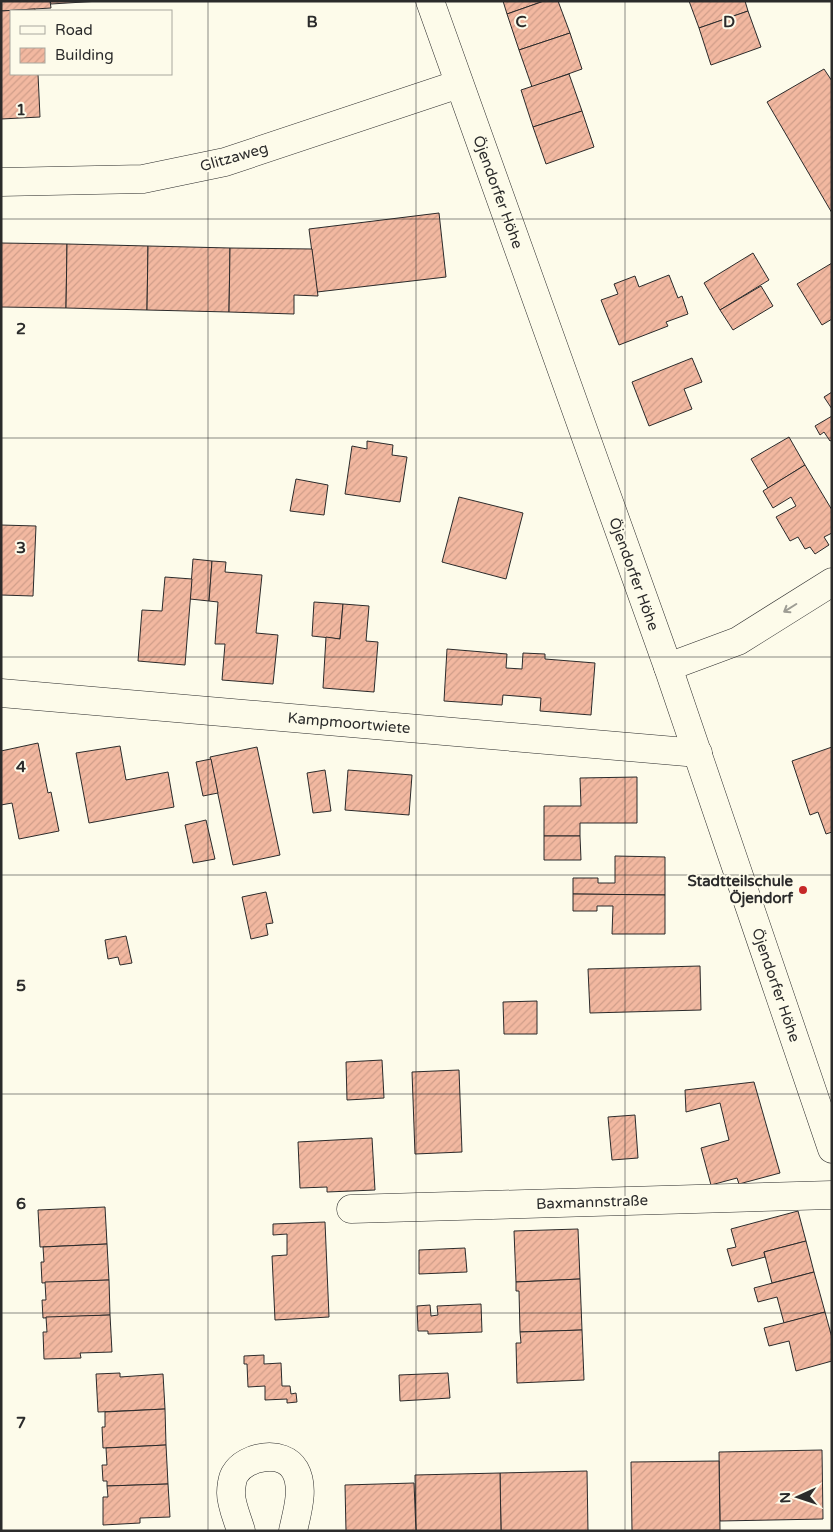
<svg xmlns="http://www.w3.org/2000/svg" width="833" height="1532" font-family="'Varela Round',sans-serif">
  <style>
    .building { fill: url(#building-hatch); stroke: #2b2b2b }
    .lines { fill: none; stroke-linecap: round; stroke-linejoin: round }
    .minor-casing { stroke: #2b2b2b; stroke-width: 29 }
    .minor { stroke: #fdfbea; stroke-width: 28 }
    .oneway { stroke: #9e9d94 }
    .grid { fill: none; stroke: #2b2b2b; stroke-width: 1; stroke-opacity: 0.55 }
    .poi-dot { fill: #c62828; stroke: #fdfbea; stroke-width: 2 }
    .labels { text-anchor: middle; dominant-baseline: central; stroke-width: 4; stroke-linejoin: round; paint-order: stroke }
    .street-label { font-size: 15px; fill: #2b2b2b; stroke: #fdfbea }
    .poi-label { font-size: 15px; font-weight: bold; fill: #2b2b2b; stroke: #fdfbea; text-anchor: end }
    .grid-label { font-size: 16px; text-anchor: middle; font-weight: bold; fill: #2b2b2b; stroke: #fdfbea; stroke-width: 4; stroke-linejoin: round; paint-order: stroke }
  </style>
  <defs>
    <pattern id="building-hatch" width="6" height="6" patternUnits="userSpaceOnUse" patternTransform="scale(1.25)"><rect width="6" height="6" fill="#f2b8a0"/><path d="M-1 1l2-2M0 6l6-6M5 7l2-2" fill="none" stroke="#d09e8a"/></pattern>
  </defs>
  <rect width="100%" height="100%" fill="#fdfbea"/>
  <g class="building">
    <path d="M1,1h49l1,7 -50,3z"/>
    <path d="M50,1h50l-49,3z"/>
    <path d="M503,1h41l-37,13z"/>
    <path d="M544,1h14l12,32 -51,17 -12,-36z"/>
    <path d="M689,1h56l3,10 -49,17z"/>
    <path d="M35,9v2h-24v63h27l2,43 -39,2v-108z"/>
    <path d="M748,11l13,36 -50,18 -12,-37z"/>
    <path d="M570,33l12,36 -50,18 -13,-37z"/>
    <path d="M824,69l8,12v132l-65,-111z"/>
    <path d="M569,74l13,37 -49,16 -12,-37z"/>
    <path d="M582,111l12,36 -48,17 -13,-37z"/>
    <path d="M439,213l7,64 -129,15 -8,-63z"/>
    <path d="M1,243l66,1 -1,64 -65,-1z"/>
    <path d="M67,244l81,2 -1,64 -81,-2z"/>
    <path d="M148,246l82,2 -1,64 -82,-2z"/>
    <path d="M230,248l82,1 6,47 -24,-1v19l-65,-2z"/>
    <path d="M753,253l16,27 -49,30 -16,-27z"/>
    <path d="M832,263v56l-10,6 -25,-41z"/>
    <path d="M669,275l9,23 4,-2 6,18 -22,8 2,4 -49,19 -18,-45 17,-6 -4,-10 21,-8 4,11z"/>
    <path d="M761,286l12,20 -40,24 -13,-20z"/>
    <path d="M692,358l10,24 -18,7 8,20 -43,17 -17,-44z"/>
    <path d="M832,392v17l-8,-12z"/>
    <path d="M832,416v24l-2,1 -6,-9 -4,3 -5,-9z"/>
    <path d="M789,437l16,28 -37,23 -17,-29z"/>
    <path d="M367,441l26,4 -1,10 15,2 -7,45 -55,-8 7,-48 15,3z"/>
    <path d="M805,465l27,45v23l-8,4 5,8 -14,9 -5,-7 -5,2 -7,-12 -8,4 -14,-24 20,-11 -5,-9 -18,11 -10,-17z"/>
    <path d="M296,479l32,6 -4,30 -34,-4z"/>
    <path d="M459,497l64,16 -17,66 -64,-17z"/>
    <path d="M1,525l35,1 -3,70 -32,-1z"/>
    <path d="M193,559l19,2 -3,40 -19,-2z"/>
    <path d="M212,561l14,1 -1,10 37,3 -6,58 22,2 -5,49 -51,-4 3,-36h-10l3,-42 -9,-1z"/>
    <path d="M165,577l27,2 -7,86 -47,-4 4,-51 20,1z"/>
    <path d="M314,602l29,2 -3,35 -28,-3z"/>
    <path d="M343,604l26,2 -3,35 12,1 -4,50 -51,-4 3,-51 14,2z"/>
    <path d="M447,649l60,5 -1,14 16,1 1,-16 22,1v5l50,4 -4,52 -51,-4 1,-13 -38,-3 -1,10 -58,-4z"/>
    <path d="M38,743l10,50 3,-1 8,39 -40,8 -7,-36 -11,2v-54z"/>
    <path d="M120,746l6,34 42,-8 6,35 -85,16 -13,-70z"/>
    <path d="M257,747l23,108 -47,10 -23,-108z"/>
    <path d="M832,747v85l-6,2 -8,-22 -8,3 -18,-54z"/>
    <path d="M211,759l7,34 -15,3 -7,-34z"/>
    <path d="M325,770l6,41 -18,2 -6,-40z"/>
    <path d="M348,770l64,5 -3,40 -64,-5z"/>
    <path d="M637,777v46h-57v13h-36v-30h37l-1,-28z"/>
    <path d="M206,820l9,39 -22,4 -8,-38z"/>
    <path d="M544,836h36l1,24h-37z"/>
    <path d="M615,856l50,1v38l-92,-1v-16h25v5h17z"/>
    <path d="M266,892l7,31 -7,1 2,11 -17,4 -9,-42z"/>
    <path d="M573,894l92,1v39h-53l1,-28h-16v5h-24z"/>
    <path d="M126,936l6,27 -12,2 -2,-8 -10,2 -3,-19z"/>
    <path d="M700,966l1,44 -111,3 -2,-44z"/>
    <path d="M537,1001v33h-33l-1,-32z"/>
    <path d="M382,1060l2,38 -37,2 -1,-38z"/>
    <path d="M459,1070l3,82 -47,2 -3,-82z"/>
    <path d="M754,1082l26,91 -41,11 -2,-6 -26,7 -10,-37 28,-8 -9,-37 -34,9 -1,-22z"/>
    <path d="M635,1115l3,43 -26,2 -4,-43z"/>
    <path d="M372,1138l3,52 -48,2v-5l-27,1 -2,-46z"/>
    <path d="M105,1207l2,37 -67,3 -2,-37z"/>
    <path d="M798,1211l8,30 -42,11 1,5 -33,9 -5,-17 9,-2 -5,-18z"/>
    <path d="M325,1222l4,95 -54,3 -3,-64 15,-1v-21l-14,1v-11z"/>
    <path d="M578,1229l2,50 -64,3 -2,-51z"/>
    <path d="M806,1241l8,31 -42,11 -8,-31z"/>
    <path d="M107,1244l2,36 -67,3 -1,-21h3l-1,-15z"/>
    <path d="M465,1248l2,24 -48,2v-24z"/>
    <path d="M814,1272l11,40 -41,11 -7,-26 -19,5 -4,-14z"/>
    <path d="M580,1279l2,51 -62,2 -1,-41h-3v-9z"/>
    <path d="M109,1280l1,35 -67,3 -1,-18h4l-1,-18z"/>
    <path d="M481,1304l1,28 -54,2v-3h-10l-1,-25 13,-1 1,11 7,-1 -1,-9z"/>
    <path d="M825,1312l7,26v23l-36,10 -7,-30 -20,5 -5,-18z"/>
    <path d="M110,1315l2,37 -32,1 1,5 -37,1 -1,-27h4l-1,-15z"/>
    <path d="M582,1330l2,50 -67,3 -1,-40h5l-1,-11z"/>
    <path d="M264,1355v9l17,-1 1,23h8l1,8 5,-1 1,9 -10,1v-4l-22,1v-14l-17,1 -1,-23h-3v-8z"/>
    <path d="M120,1373v4l43,-3 2,35 -67,3 -2,-38z"/>
    <path d="M448,1373l2,25 -50,3 -1,-26z"/>
    <path d="M165,1409l1,36 -63,3 -1,-21h3v-15z"/>
    <path d="M166,1445l2,39 -61,2v-5h-4l-1,-16h5l-1,-17z"/>
    <path d="M822,1450l1,69 -103,2 -1,-69z"/>
    <path d="M719,1461l1,69 -88,1 -1,-69z"/>
    <path d="M587,1471l1,60h-87l-1,-58z"/>
    <path d="M500,1473l1,58h-85l-1,-56z"/>
    <path d="M414,1483l2,48h-70l-1,-46z"/>
    <path d="M168,1484l2,33 -30,1v5l-37,2v-28h5l-1,-11z"/>
  </g>
  <g class="lines">
    <g class="minor-casing">
      <g id="minor">
        <path d="M430,1l238,666 164,482"/>
        <path d="M1,182l142,-3 82,-17 234,-78"/>
        <path d="M668,667l70,-26 94,-59"/>
        <path d="M1,693l697,60"/>
        <path d="M351,1209l481,-14"/>
        <path d="M241,1531c-3,-11 -10,-26 -10,-38 0,-4 1,-15 4,-19 10,-18 48,-25 60,-4 10,18 2,42 -2,61"/>
      </g>
    </g>
    <use href="#minor" class="minor"/>
  </g>
  <defs><path id="oneway-shaft" d="M-6 0H5M1.5-3L5.5 0L1.5 3" fill="none" stroke-width="1.6" stroke-linecap="round" stroke-linejoin="round" transform="scale(1.25)"/></defs>
  <use class="oneway" href="#oneway-shaft" transform="translate(790 608) rotate(148)"/>
  <path class="grid" d="M208,1v1530M416,1v1530M625,1v1530M1,219h831M1,438h831M1,657h831M1,875h831M1,1094h831M1,1313h831"/>
  <circle class="poi-dot" cx="803" cy="890" r="5"/>
  <g class="labels">
    <g class="street-label">
      <text transform="translate(234 157) rotate(-16)">Glitzaweg</text>
      <text transform="translate(498 192) rotate(70)">Öjendorfer Höhe</text>
      <text transform="translate(634 574) rotate(70)">Öjendorfer Höhe</text>
      <text transform="translate(349 723) rotate(5)">Kampmoortwiete</text>
      <text transform="translate(776 985) rotate(71)">Öjendorfer Höhe</text>
      <text transform="translate(592 1202) rotate(-2)">Baxmannstraße</text>
    </g>
    <g class="poi-label">
      <text x="793" y="881">Stadtteilschule<tspan x="793" dy="17">Öjendorf</tspan></text>
    </g>
  </g>
  <g class="grid-label">
    <text x="312" y="27">B</text>
    <text x="521" y="27">C</text>
    <text x="729" y="27">D</text>
    <text x="21" y="115">1</text>
    <text x="21" y="334">2</text>
    <text x="21" y="553">3</text>
    <text x="21" y="772">4</text>
    <text x="21" y="991">5</text>
    <text x="21" y="1209">6</text>
    <text x="21" y="1428">7</text>
  </g>
  <rect width="833" height="1532" fill="none" stroke="#2b2b2b" stroke-width="5"/>
  <rect x="10" y="10" width="162" height="65" fill="#fdfbea" stroke="#a9a89e"/>
  <rect x="20" y="26" width="25" height="8" fill="#fdfbea" stroke="#a9a89e"/>
  <text x="55" y="35" font-size="15" fill="#2b2b2b">Road</text>
  <rect x="20" y="48" width="25" height="15" fill="url(#building-hatch)" stroke="#a9a89e"/>
  <text x="55" y="60" font-size="15" fill="#2b2b2b">Building</text>
  <g transform="translate(798 1497) rotate(267)" stroke="#fdfbea" stroke-width="4" paint-order="stroke">
  <path d="M0-4L9 19L0 12L-9 19Z" fill="#2b2b2b"/>
  <text y="-8" font-size="14" font-weight="bold" text-anchor="middle" fill="#2b2b2b">N</text>
  </g>
</svg>
